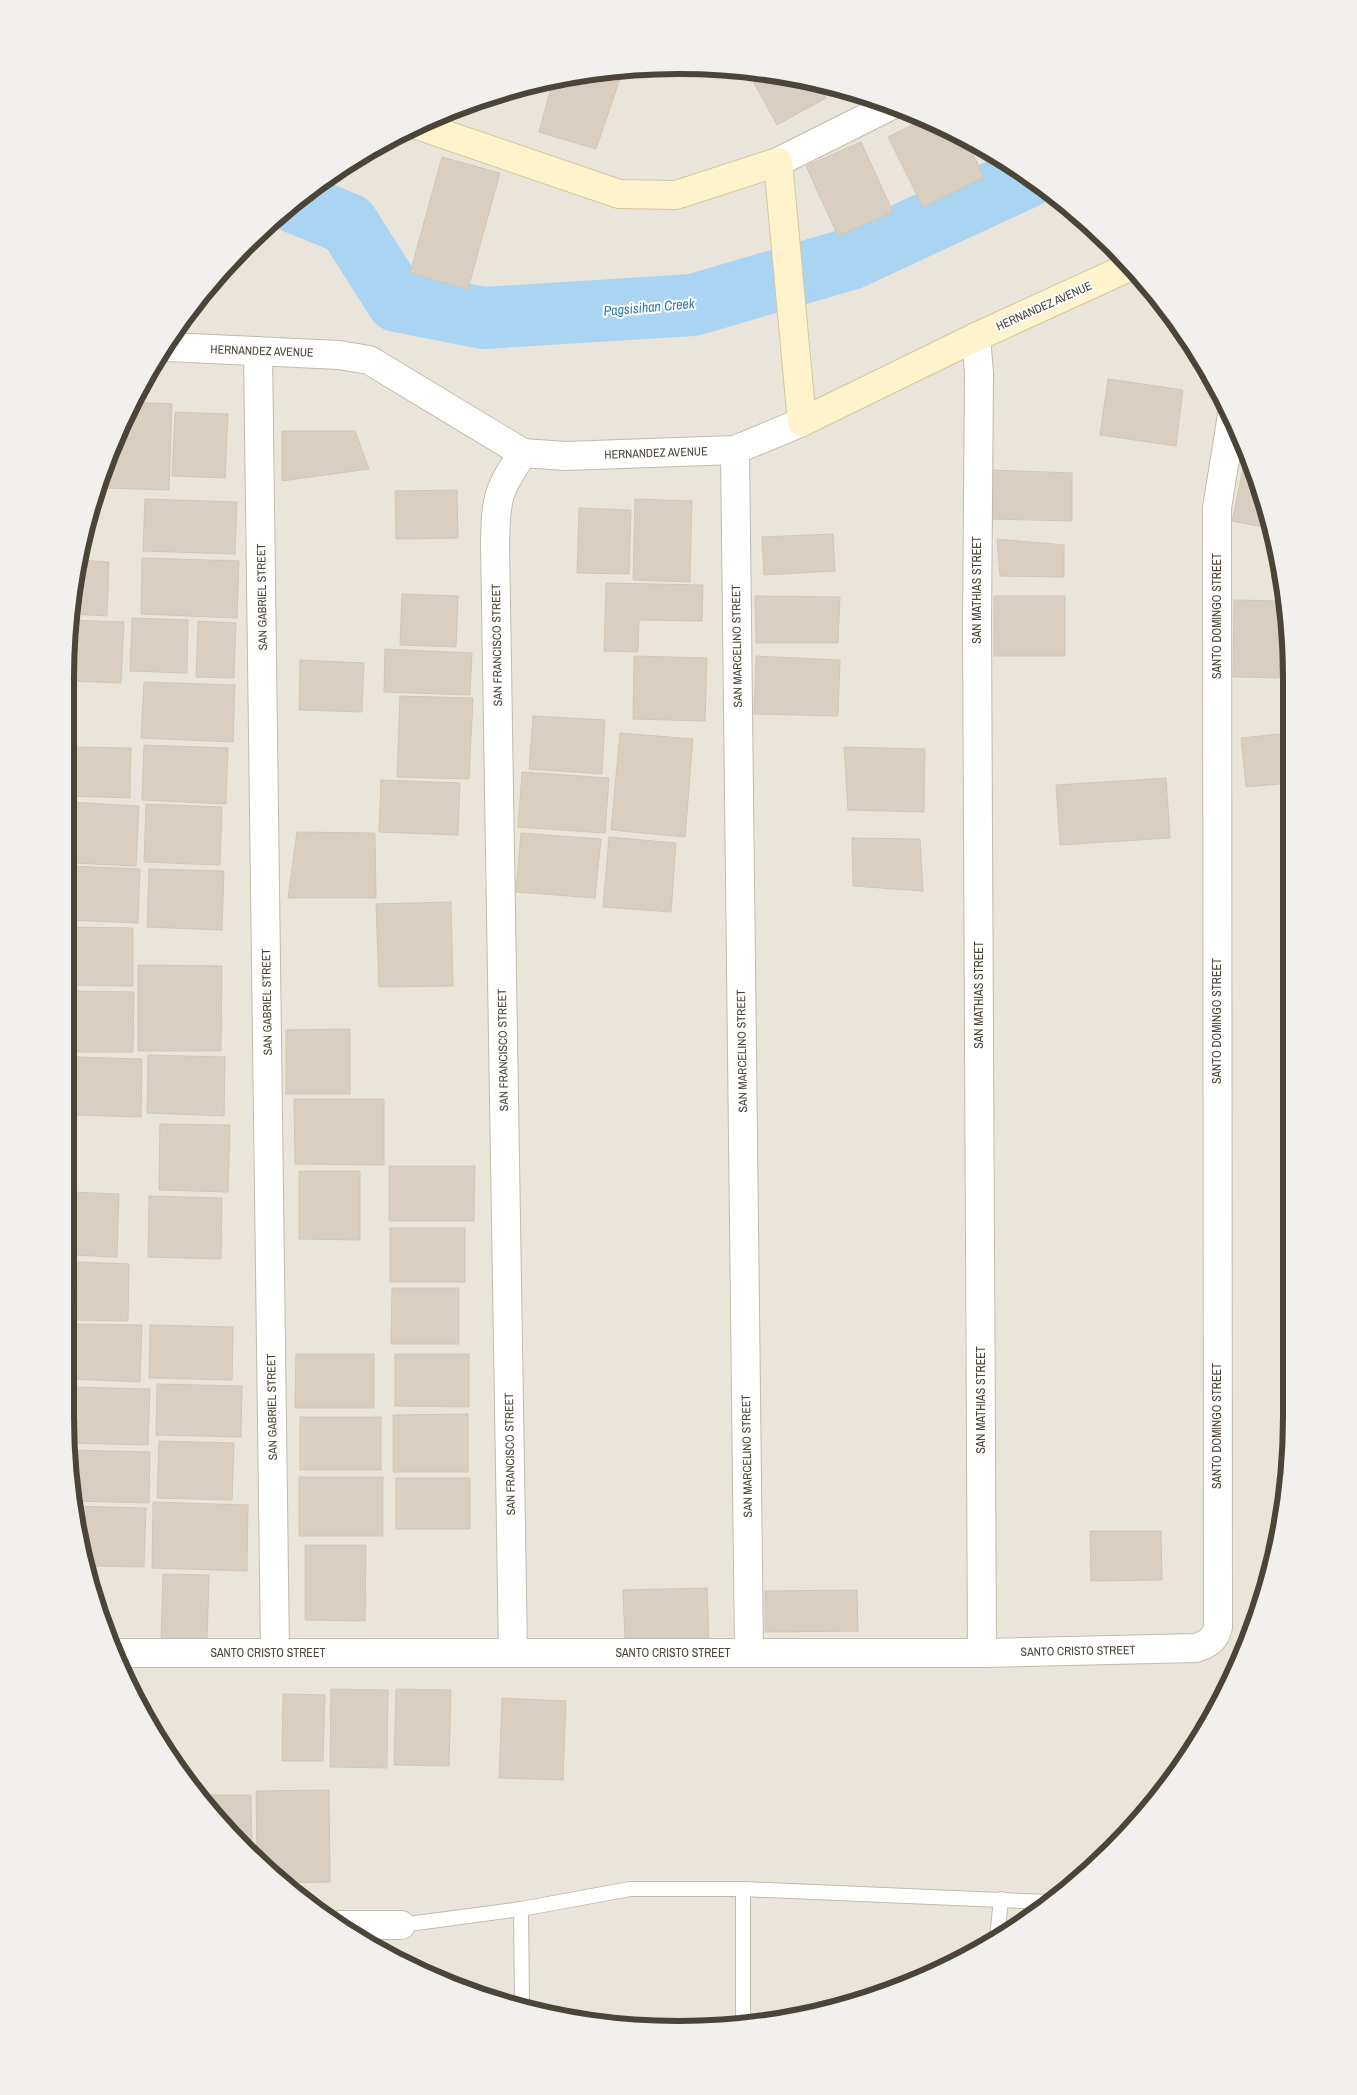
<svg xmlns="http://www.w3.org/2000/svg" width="1357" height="2095" font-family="'Archivo Narrow',sans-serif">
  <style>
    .residential { fill: #eae5da }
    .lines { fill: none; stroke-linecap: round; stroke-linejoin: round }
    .river { stroke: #a9d4f2; stroke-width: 62 }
    .building { fill: #d8cfc1; stroke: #d3c7b4 }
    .lane-casing { stroke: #c2bbae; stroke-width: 16 }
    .street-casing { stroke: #c2bbae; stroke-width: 30 }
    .secondary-casing { stroke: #d6c79b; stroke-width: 30 }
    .lane { stroke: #fff; stroke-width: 14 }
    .street { stroke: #fff; stroke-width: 28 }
    .secondary { stroke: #fff3cd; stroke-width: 28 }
    .labels { text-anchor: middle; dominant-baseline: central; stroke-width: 4; stroke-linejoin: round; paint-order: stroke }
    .street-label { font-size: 12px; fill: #4b4439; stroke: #fff }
    .water-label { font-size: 14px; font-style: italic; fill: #2e7ab2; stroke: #fff }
    .rim { fill: none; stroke: #4b4439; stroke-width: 6 }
  </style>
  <rect width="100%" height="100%" fill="#f6f3ec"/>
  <path class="residential" d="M638,66l120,4 117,27 110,50 98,70 82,88 64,102 42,113 20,119 -4,857 -42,156 -56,105 -49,64 -121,106 -105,56 -76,26 -80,16 -119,4 -158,-32 -74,-30 -102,-64 -61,-53 -75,-92 -72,-145 -27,-116v-899l27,-116 31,-75 89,-133 88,-82 102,-64 112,-42z"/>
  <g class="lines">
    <path class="river" d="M294,202l54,22 49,77 87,17 209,-13 157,-46 177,-82"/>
  </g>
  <g class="building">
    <path d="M747,70h11l61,14 7,14 -49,27z"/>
    <path d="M601,73l19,6 -24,70 -57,-17 14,-52z"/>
    <path d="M924,119l41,19 19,39 -61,30 -35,-70z"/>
    <path d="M861,142l32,70 -55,24 -32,-70z"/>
    <path d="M442,157l58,16 -32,116 -58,-16z"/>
    <path d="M1108,379l75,11 -7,56 -76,-11z"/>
    <path d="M132,402l40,2 -3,86 -62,-2 1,-33z"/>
    <path d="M175,412l53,2 -3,64 -53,-2z"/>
    <path d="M282,431h73l14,38 -87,12z"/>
    <path d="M1245,460l4,1 22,59 2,9 -41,-8z"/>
    <path d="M990,470l82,3v48l-80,-2z"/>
    <path d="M457,490l1,48 -62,1 -1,-48z"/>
    <path d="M145,499l92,3 -2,52 -92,-3z"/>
    <path d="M635,499l57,2 -2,81 -57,-2z"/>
    <path d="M579,508l52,2 -2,64 -52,-1z"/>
    <path d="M833,534l2,37 -71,4 -2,-38z"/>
    <path d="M997,539l67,6v32l-64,-1z"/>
    <path d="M142,558l97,3 -2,57 -96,-4z"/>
    <path d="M79,560l30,2 -2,54 -37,-2v-16z"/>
    <path d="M606,583l97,2 -1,36 -63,-1 -1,32 -34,-1z"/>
    <path d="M402,594l56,2 -2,51 -56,-2z"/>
    <path d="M755,596l85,1 -2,46h-82z"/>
    <rect x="994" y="596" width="71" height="60"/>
    <path d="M1234,600l50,1 7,38v39l-58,-1z"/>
    <path d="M132,618l56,2 -1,53 -57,-2z"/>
    <path d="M70,620l54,2 -3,61 -51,-2z"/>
    <path d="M198,621l38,2 -2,55 -38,-1z"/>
    <path d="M385,649l87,4 -2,42 -86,-3z"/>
    <path d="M634,656l73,2 -2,63 -72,-2z"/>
    <path d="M756,656l84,4 -2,56 -84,-2z"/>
    <path d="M300,660l64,3 -2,49 -63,-2z"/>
    <path d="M144,682l91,3 -2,57 -92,-4z"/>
    <path d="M400,696l73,2 -4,81 -72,-2z"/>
    <path d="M533,716l72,4 -3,54 -73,-5z"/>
    <path d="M620,733l73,6 -8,98 -74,-7z"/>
    <path d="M1290,733v50l-44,4 -5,-49z"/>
    <path d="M144,745l84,3 -2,56 -84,-4z"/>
    <path d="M70,747l61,1 -1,50 -60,-2z"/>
    <path d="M844,747l81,2 -1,63 -76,-2z"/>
    <path d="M522,772l87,6 -4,55 -87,-6z"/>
    <path d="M1166,778l4,60 -110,7 -4,-60z"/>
    <path d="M381,780l79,3 -2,52 -79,-3z"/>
    <path d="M70,802l69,4 -3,60 -66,-3z"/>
    <path d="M146,804l76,3 -2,58 -76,-3z"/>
    <path d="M297,832l78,1 1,65h-88z"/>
    <path d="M521,833l80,6 -6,59 -79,-6z"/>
    <path d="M609,837l67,6 -5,69 -68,-5z"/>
    <path d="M852,838l68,1 3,52 -70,-5z"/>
    <path d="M70,866l70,3 -2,54 -68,-3z"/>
    <path d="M149,869l75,2 -2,59 -75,-3z"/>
    <path d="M451,902l2,84 -74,1 -3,-83z"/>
    <path d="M70,927l63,1v58l-63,-1z"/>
    <path d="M138,965l84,1 -1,85h-83z"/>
    <path d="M70,991l64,1 -1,60h-63z"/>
    <path d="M350,1029v65h-64v-64z"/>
    <path d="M148,1055l77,2 -1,59 -77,-3z"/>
    <path d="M77,1057l65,2 -1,58 -65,-2z"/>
    <path d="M294,1099h90v66l-89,-1z"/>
    <path d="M160,1124l70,1 -2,67 -69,-2z"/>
    <path d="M389,1166h86l-1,55h-85z"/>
    <path d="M299,1171h61v69l-61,-1z"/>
    <path d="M70,1192l49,2 -2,63 -47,-2z"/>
    <path d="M149,1196l73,2 -1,61 -73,-2z"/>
    <rect x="390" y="1228" width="75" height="54"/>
    <path d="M78,1262l51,2 -1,57 -51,-1z"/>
    <path d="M392,1288h67v56h-68z"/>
    <path d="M70,1324l72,1 -2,57 -70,-3z"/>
    <path d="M150,1325l83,2 -1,53 -83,-2z"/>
    <path d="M296,1354h78v54h-79z"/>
    <path d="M395,1354h74v53l-74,-1z"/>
    <path d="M157,1384l85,2 -1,51 -85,-2z"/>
    <path d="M71,1387l79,2 -2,56 -78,-2z"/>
    <path d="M468,1414v58h-75v-57z"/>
    <rect x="300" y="1417" width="81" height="53"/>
    <path d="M159,1441l75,2 -2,57 -75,-2z"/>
    <path d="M70,1450l80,2 -1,51 -78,-2z"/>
    <rect x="299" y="1477" width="84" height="59"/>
    <rect x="396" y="1478" width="74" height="51"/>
    <path d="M153,1502l95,3 -1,66 -95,-3z"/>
    <path d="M72,1506l74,2 -2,59 -58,-1z"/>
    <path d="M1090,1531h71l1,49 -71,1z"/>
    <path d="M305,1545h61l-1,76 -60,-1z"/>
    <path d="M163,1574l46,1 -2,65 -46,-1z"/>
    <path d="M707,1588l2,51 -84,2 -2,-51z"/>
    <path d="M857,1590l1,41 -93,1v-41z"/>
    <path d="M331,1689l57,1 -1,78 -57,-1z"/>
    <path d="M396,1689l55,1 -2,76 -55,-1z"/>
    <path d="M283,1694l42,1 -2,66h-41z"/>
    <path d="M502,1698l64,3 -3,79 -64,-2z"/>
    <path d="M329,1790l1,92 -49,1 -24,-22 -1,-70z"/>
    <path d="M199,1795h52l1,61 -8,-6z"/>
  </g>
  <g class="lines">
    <g class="lane-casing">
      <g id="lane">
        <path d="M743,1889v136"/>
        <path d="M521,1909l1,96"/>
        <path d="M401,1925l120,-16 109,-20h113l305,13"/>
        <path d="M997,1938l4,-39"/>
      </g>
    </g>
    <g class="street-casing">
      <g id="street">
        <path d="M778,162l114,-57"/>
        <path d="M976,337l3,36 -2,252 5,1028"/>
        <path d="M168,347l171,8 30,5 154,93 42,3 170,-6 67,-28"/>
        <path d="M258,351l17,1302"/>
        <path d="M735,450l14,1203"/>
        <path d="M117,1653h865l214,-5c12,-4 19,-8 22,-21l-1,-1119 15,-93"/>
        <path d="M513,1653l-18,-1110c1,-45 2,-52 28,-90"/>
        <path d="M340,1925h61"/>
      </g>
    </g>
    <g class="secondary-casing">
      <path id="secondary" d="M417,125l202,69 57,1 102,-33 24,260 174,-85 153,-70"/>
    </g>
    <use href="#lane" class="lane"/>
    <use href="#street" class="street"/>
    <use href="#secondary" class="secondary"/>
  </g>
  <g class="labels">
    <g class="street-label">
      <text transform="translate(1044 306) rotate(-24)">HERNANDEZ AVENUE</text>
      <text transform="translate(262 351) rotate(2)">HERNANDEZ AVENUE</text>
      <text transform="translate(656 453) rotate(-2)">HERNANDEZ AVENUE</text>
      <text transform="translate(977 590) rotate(-90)">SAN MATHIAS STREET</text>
      <text transform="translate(262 597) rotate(-91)">SAN GABRIEL STREET</text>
      <text transform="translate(1217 616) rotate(-90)">SANTO DOMINGO STREET</text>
      <text transform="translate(497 645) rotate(-91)">SAN FRANCISCO STREET</text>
      <text transform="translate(737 646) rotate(-91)">SAN MARCELINO STREET</text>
      <text transform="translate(979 995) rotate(-90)">SAN MATHIAS STREET</text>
      <text transform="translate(267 1002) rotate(-91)">SAN GABRIEL STREET</text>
      <text transform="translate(1217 1021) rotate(-90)">SANTO DOMINGO STREET</text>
      <text transform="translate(503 1050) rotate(-91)">SAN FRANCISCO STREET</text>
      <text transform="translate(742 1051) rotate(-91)">SAN MARCELINO STREET</text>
      <text transform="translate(981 1400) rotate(-90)">SAN MATHIAS STREET</text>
      <text transform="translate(272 1407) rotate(-91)">SAN GABRIEL STREET</text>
      <text transform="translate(1217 1426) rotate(-90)">SANTO DOMINGO STREET</text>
      <text transform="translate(510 1454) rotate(-91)">SAN FRANCISCO STREET</text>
      <text transform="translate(747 1456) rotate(-91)">SAN MARCELINO STREET</text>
      <text transform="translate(1078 1651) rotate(-1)">SANTO CRISTO STREET</text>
      <text x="268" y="1653">SANTO CRISTO STREET</text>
      <text x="673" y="1653">SANTO CRISTO STREET</text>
    </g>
    <g class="water-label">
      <text transform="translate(649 307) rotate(-5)">Pagsisihan Creek</text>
    </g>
  </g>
  <path d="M0 0H1357V2095H0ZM678 74H679A604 604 0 0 1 1283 678V1417A604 604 0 0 1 679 2021H678A604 604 0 0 1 74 1417V678A604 604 0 0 1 678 74Z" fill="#f1f0ef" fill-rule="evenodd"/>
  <path class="rim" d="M678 74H679A604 604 0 0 1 1283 678V1417A604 604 0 0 1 679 2021H678A604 604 0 0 1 74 1417V678A604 604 0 0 1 678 74Z"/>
</svg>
